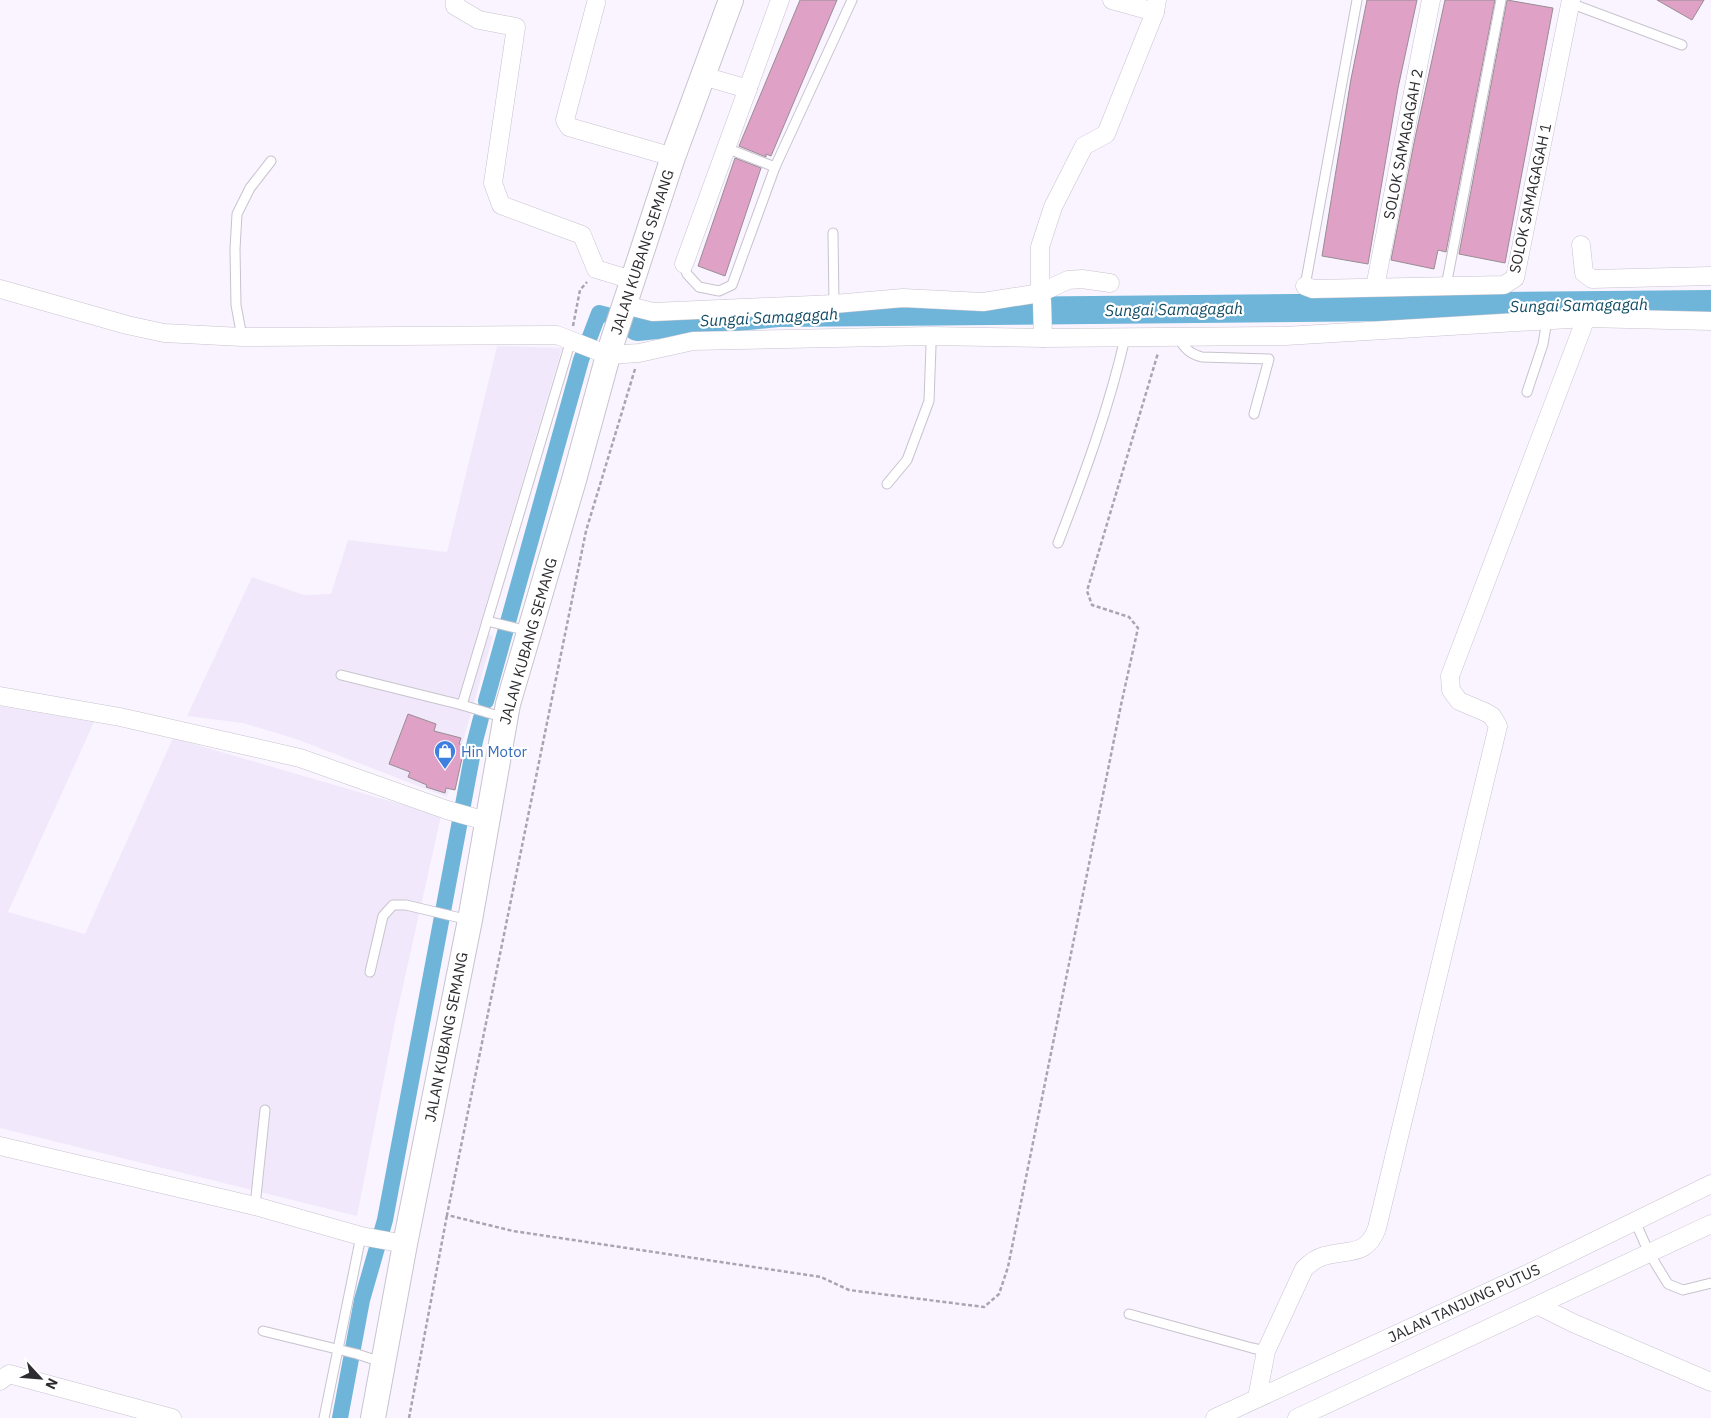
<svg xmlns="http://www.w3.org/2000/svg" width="1711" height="1418" font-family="'IBM Plex Sans',sans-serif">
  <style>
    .built { fill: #f1e9fb }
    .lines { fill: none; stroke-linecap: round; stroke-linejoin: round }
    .canal { stroke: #6eb5d9; stroke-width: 16 }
    .river { stroke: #6eb5d9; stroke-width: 28 }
    .building { fill: #dfa1c6; stroke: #988d93 }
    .lane-casing { stroke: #c8c3cd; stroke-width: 11 }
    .street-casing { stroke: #c8c3cd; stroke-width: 19 }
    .secondary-casing { stroke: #c8c3cd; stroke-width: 26 }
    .path { stroke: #a9a5ae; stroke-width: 2.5; stroke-dasharray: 4 2.5; stroke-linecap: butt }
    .lane { stroke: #fff; stroke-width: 9 }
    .street { stroke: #fff; stroke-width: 18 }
    .secondary { stroke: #fff; stroke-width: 24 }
    .labels { text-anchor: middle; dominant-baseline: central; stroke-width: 4.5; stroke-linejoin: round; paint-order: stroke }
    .street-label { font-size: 15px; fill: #2e2c30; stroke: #fff }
    .shop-label { font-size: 15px; fill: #366cbe; stroke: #fff; text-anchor: start }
    .water-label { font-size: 16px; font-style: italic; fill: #114c65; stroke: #fff }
  </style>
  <rect width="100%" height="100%" fill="#f9f4ff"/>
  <g class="built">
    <path d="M497,346l65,2 -84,284 15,4 -46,161 -151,-58 -53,-16 -56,-7 65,-139 52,18 27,-1 17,-54 99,12z"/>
    <path d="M0,706l94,16 -86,190 77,22 88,-196 268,78 -46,206 -38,194 -357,-88z"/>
  </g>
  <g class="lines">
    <g class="canal">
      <path d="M486,701l95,-341 18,-47 8,2"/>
      <path d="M340,1418l22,-118 23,-80 90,-479 6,-23"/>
    </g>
    <path class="river" d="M637,327l141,-14 933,-9"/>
  </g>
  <g class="building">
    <path d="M800,0h37l-66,156 -5,-2v3l-27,-11z"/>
    <path d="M1367,0h50l-19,88 -30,176 -46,-8 29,-177z"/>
    <path d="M1445,0h50l-49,252 -8,-2 -4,19 -43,-9 24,-122z"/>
    <path d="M1507,0l46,8 -48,255 -46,-9z"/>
    <path d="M1657,0h47l-12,20z"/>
    <path d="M735,158l26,10 -36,108 -27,-10z"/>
    <path d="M408,714l28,10 -2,7 27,7 -2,6 6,1 -10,45 -9,-2 -1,5 -19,-6 1,-2 -19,-8 2,-5 -21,-8z"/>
  </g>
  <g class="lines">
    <g class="lane-casing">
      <g id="lane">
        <path d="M1570,3l112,42"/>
        <path d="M726,148l49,19"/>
        <path d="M833,233l1,71"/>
        <path d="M684,264l3,10 12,13 20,4 13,-6 43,-118 77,-167"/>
        <path d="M1305,286l52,-286"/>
        <path d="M1446,286l55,-286"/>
        <path d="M242,337l-6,-32 -1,-56 2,-35 13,-26 21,-27"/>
        <path d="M1178,337c6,11 12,17 24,20l67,2 -15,55"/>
        <path d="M1527,392l16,-48 4,-24"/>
        <path d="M887,484l20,-24 22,-59 2,-55 -1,-10"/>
        <path d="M1058,543c26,-67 51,-135 67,-205"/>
        <path d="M487,621l41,10"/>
        <path d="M341,675l121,30 43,13"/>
        <path d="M462,705l109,-365"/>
        <path d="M370,972l13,-56 10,-11h13l63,15"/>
        <path d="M255,1206l10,-96"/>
        <path d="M1635,1221l14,32 19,31 15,6 28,-7"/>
        <path d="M1129,1314l123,34 14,3"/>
        <path d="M263,1331l94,23 24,8"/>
        <path d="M324,1418l37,-182"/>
      </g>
    </g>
    <g class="street-casing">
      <g id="street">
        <path d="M455,0v6l24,14 37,7 -23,156 8,22 81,30 14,34 36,11"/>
        <path d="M1112,0l43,12"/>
        <path d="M596,3l-31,117 4,7 104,30"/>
        <path d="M703,76l45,13"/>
        <path d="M1581,245l3,28 8,6 119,-3"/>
        <path d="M684,264l96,-264"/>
        <path d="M1305,286l8,3 191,-4 11,-7 56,-278"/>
        <path d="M1375,287l56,-287"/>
        <path d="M0,289l127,36 37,8 78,4 315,-2 51,20 31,-2 54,-12 237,-5 113,2 242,-2 301,-18 125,3"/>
        <path d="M625,305l28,7 181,-8 69,-6 80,4 57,-9 28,-13 14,-1 28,4"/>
        <path d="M1043,338l-1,-37 -2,-8v-46l13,-40 31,-61 22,-12 49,-122 2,-12"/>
        <path d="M0,696l120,21 180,41 147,52 39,11"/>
        <path d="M0,1146l255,60 106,30 44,8"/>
        <path d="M1539,1306l34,17 138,59"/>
        <path d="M0,1381l9,-7 163,44"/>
        <path d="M1257,1398l9,-47 38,-82c6,-6 12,-11 20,-13 24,-7 43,1 53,-28l121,-502 -6,-10 -7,-4 -26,-11 -8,-11 -1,-14 136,-358"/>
        <path d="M1215,1418l310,-143 186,-91"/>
        <path d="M1297,1418l414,-194"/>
      </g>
    </g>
    <g class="secondary-casing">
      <path id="secondary" d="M373,1418l32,-174 65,-324 38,-216 66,-224 35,-128 64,-195 58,-157"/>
    </g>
    <g class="path">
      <path d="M573,326l7,-36 7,-8"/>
      <path d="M635,369l-49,162 -139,684 66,16 308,46 28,13 135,17 15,-13 9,-27 113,-562 17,-77 -9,-11 -37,-12 -5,-14 71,-238"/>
      <path d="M409,1418l38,-203"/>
    </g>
    <use href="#lane" class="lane"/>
    <use href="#street" class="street"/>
    <use href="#secondary" class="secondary"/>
  </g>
  <defs>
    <g id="shop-pin" transform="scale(1.125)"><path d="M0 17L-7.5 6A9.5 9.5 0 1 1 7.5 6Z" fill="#3f7fe0" stroke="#fff"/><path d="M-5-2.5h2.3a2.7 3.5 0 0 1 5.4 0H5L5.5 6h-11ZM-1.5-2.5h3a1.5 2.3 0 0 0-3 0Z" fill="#fff"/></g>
  </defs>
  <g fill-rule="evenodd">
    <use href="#shop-pin" x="445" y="751"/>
  </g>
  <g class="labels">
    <g class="street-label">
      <text transform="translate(1403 144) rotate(-79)">SOLOK SAMAGAGAH 2</text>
      <text transform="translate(1530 198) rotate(-78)">SOLOK SAMAGAGAH 1</text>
      <text transform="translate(642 252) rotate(-72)">JALAN KUBANG SEMANG</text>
      <text transform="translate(528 641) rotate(-74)">JALAN KUBANG SEMANG</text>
      <text transform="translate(446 1037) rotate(-79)">JALAN KUBANG SEMANG</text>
      <text transform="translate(1464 1303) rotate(-25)">JALAN TANJUNG PUTUS</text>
    </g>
    <g class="shop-label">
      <text x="461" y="751">Hin Motor</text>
    </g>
    <g class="water-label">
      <text transform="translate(1579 305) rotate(-1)">Sungai Samagagah</text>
      <text transform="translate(1174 309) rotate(-1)">Sungai Samagagah</text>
      <text transform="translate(769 317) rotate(-3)">Sungai Samagagah</text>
    </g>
  </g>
  <g transform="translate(40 1378) rotate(116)" stroke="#ffffff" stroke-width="4" paint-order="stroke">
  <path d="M0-4L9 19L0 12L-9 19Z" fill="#2e2c30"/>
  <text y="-8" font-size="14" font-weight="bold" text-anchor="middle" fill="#2e2c30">N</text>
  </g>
</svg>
